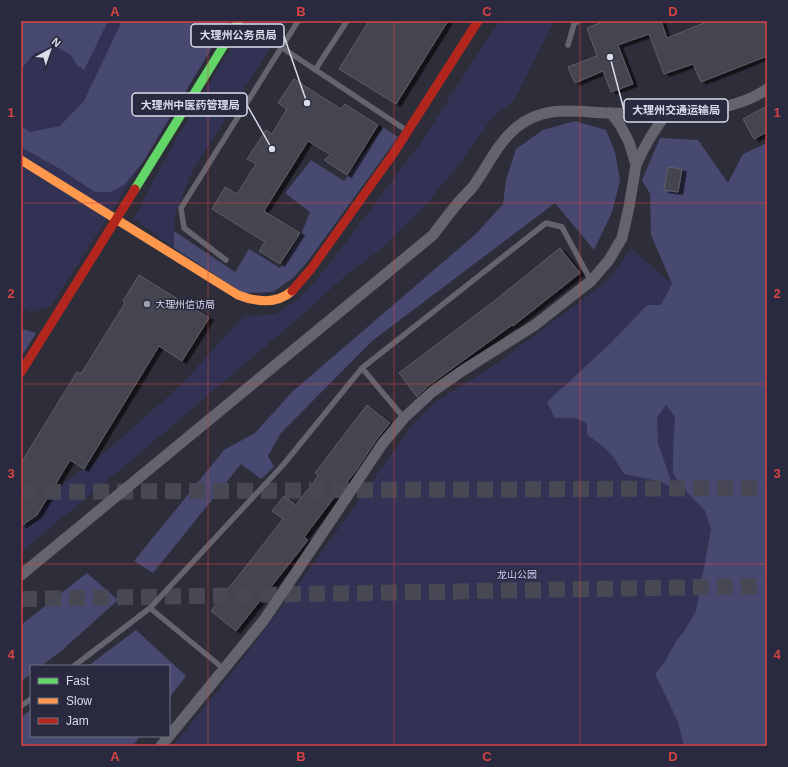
<svg xmlns="http://www.w3.org/2000/svg" width="788" height="767" font-family="Arial,'Noto Sans SC',sans-serif">
  <style>
    .green { fill: #323354 }
    .forest { fill: #484971 }
    .building { fill: #45454f; stroke: #5d5e68; filter: url(#shadow) }
    .lines { fill: none; stroke-linecap: round; stroke-linejoin: round }
    .secondary-tunnel { stroke: #484855; stroke-width: 16; stroke-dasharray: 16 8; stroke-linecap: butt }
    .lane { stroke: #63646d; stroke-width: 5.5 }
    .street { stroke: #63646d; stroke-width: 11 }
    .fast { stroke: #63d668; stroke-width: 9 }
    .slow { stroke: #ff974d; stroke-width: 9 }
    .jam { stroke: #b3261e; stroke-width: 9 }
    .grid { fill: none; stroke: #d74345; stroke-width: 1; stroke-opacity: 0.55 }
    .poi-dot { fill: #9ea0ad; stroke: #292a3f; stroke-width: 1.5 }
    .labels { text-anchor: middle; dominant-baseline: central; stroke-width: 3; stroke-linejoin: round; paint-order: stroke }
    .poi-label { font-size: 10px; fill: #dbddeb; stroke: #292a3f; text-anchor: start }
    .park-label { font-size: 10px; fill: #c7cbf7; stroke: #292a3f }
    .leader { fill: none; stroke: #dbddeb; stroke-width: 1.5 }
    .callout-dot { fill: #dbddeb; stroke: #292a3f; stroke-width: 1.5 }
    .callout { fill: #292a3f; stroke: #dbddeb; stroke-width: 1.5 }
    .callout-label { font-size: 11px; text-anchor: middle; font-weight: bold; fill: #dbddeb }
    .neatline { fill: none; stroke: #d74345; stroke-width: 1.5 }
    .grid-label { font-size: 13px; text-anchor: middle; font-weight: bold; fill: #d74345 }
  </style>
  <defs>
    <filter id="shadow"><feDropShadow dx="4.5" dy="2.5" stdDeviation="0" flood-color="#0009"/></filter>
  </defs>
  <rect width="100%" height="100%" fill="#2e2e3a"/>
  <g class="green">
    <path d="M21,21h207l-85,141 -92,144 -20,7 -10,-5z"/>
    <path d="M249,21h38l-95,151 -17,42 -1,34 -40,-29c34,-69 73,-134 115,-198z"/>
    <path d="M499,21h55l-41,81 -21,16 -35,49 -32,39 -45,44 -35,26 -44,40 -175,149 -105,87v-25l26,-22 19,-24 27,-18 87,-77 63,-69 32,-3 23,-14 30,-34 93,-124z"/>
    <path d="M631,248l41,36 10,203 23,24 6,18 -15,82 -10,17 -11,15 -11,20 -9,11 23,48 6,24h-511l69,-86 67,-90 104,-146 21,-21 62,-39 85,-63 28,-22z"/>
  </g>
  <g class="forest">
    <path d="M21,21h87l-24,49 -8,-6 -5,-9 -16,-9 -20,7 -14,16z"/>
    <path d="M122,21h106l-85,141 -19,23 -13,7h-16l-35,-23 -39,-22v-21l9,6 30,-6 24,-25z"/>
    <path d="M575,121l31,9 9,22 5,29 -8,31 -18,38 -39,-47 -183,138 -91,92 -13,23 6,11 -13,12 -20,-15 -88,109 -19,-12 90,-111 31,-17 38,-42 184,-158 26,-29 3,-24 10,-31 27,-19z"/>
    <path d="M383,127l15,10 -90,124 -15,17 -20,14 -30,1 -69,-45v-17l61,41 14,-23 31,19 22,-36 8,-20 -25,-19 26,-33 33,21z"/>
    <path d="M660,138l38,2 30,43 15,-29 24,-11v603h-83l-6,-24 -23,-48 9,-11 11,-20 11,-15 10,-17 15,-82 -6,-18 -23,-24 -9,-14v-21l2,-35 -9,-12 -9,12 1,27 16,45 -12,-7 -38,-8c-12,-21 -17,-26 -37,-39v-11c-10,-8 -20,-6 -32,-6l-8,-16 65,-60 35,-37h14l11,-21 -21,-49 -1,-41 -8,-14z"/>
    <path d="M23,329l13,4 -15,24v-26z"/>
    <path d="M87,573l31,27 -58,52 -19,14h-10v8l-10,7v-56z"/>
    <path d="M136,630l50,46 -17,22v-32h-81z"/>
    <path d="M31,710v26h109l-7,10h-112v-29z"/>
  </g>
  <g class="building">
    <path d="M369,21h79l-52,83 -57,-35z"/>
    <path d="M605,21h56l6,17 42,-17h58v35l-66,26 -8,-18 -29,10 -15,-40 -31,11 15,39 -22,8 -8,-21 -28,12 -7,-16 29,-11 -10,-28z"/>
    <path d="M294,79l47,30 4,-5 33,21 -31,50 -23,-15 7,-5 -23,-14 -44,70 36,22 -20,31 -21,-13 6,-9 -53,-33 13,-22 12,7 19,-30 -9,-5 19,-29 6,4 15,-25 -9,-6z"/>
    <path d="M767,106v26l-13,7 -11,-20z"/>
    <path d="M668,167l14,2 -4,23 -14,-2z"/>
    <path d="M560,248l20,25 -67,53 -1,-1 -84,61 -11,11 -18,-24 94,-71z"/>
    <path d="M139,275l70,43 -27,43 -23,-15 -75,123 -14,-9 -33,55 -16,11v-63l56,-91 4,2 44,-71 -2,-2z"/>
    <path d="M367,405l23,18 -13,16 -22,33 -16,20v-1l-35,46 4,3 -72,91 -25,-20 72,-92 -11,-8 12,-15 12,9 22,-29 -3,-3z"/>
  </g>
  <g class="lines">
    <g class="secondary-tunnel">
      <path d="M21,492l746,-4"/>
      <path d="M21,599l746,-13"/>
    </g>
    <g class="lane">
      <path d="M568,45l6,-21 5,-3"/>
      <path d="M281,47l125,83"/>
      <path d="M315,70l32,-49"/>
      <path d="M226,260l-42,-32 -3,-20 117,-187"/>
      <path d="M362,368l42,50"/>
      <path d="M150,608l74,61"/>
      <path d="M74,666l76,-58 133,-143 79,-97 184,-145 16,4 29,54"/>
      <path d="M21,706l10,-7"/>
    </g>
    <g class="street">
      <path d="M636,165c9,-21 18,-35 31,-52"/>
      <path d="M21,575l412,-340c8,-11 16,-21 24,-31 5,-6 10,-11 15,-16 15,-20 25,-45 45,-61 29,-23 59,-15 93,-14 47,1 118,4 157,-24"/>
      <path d="M161,746l103,-126 119,-177 21,-25 28,-26 30,-21 73,-46 56,-44 18,-21 13,-22 7,-31 7,-42 -7,-23 -9,-17 -9,-12"/>
    </g>
    <path class="fast" d="M135,189l104,-168"/>
    <path class="slow" d="M21,160l217,135c18,7 38,10 54,-4"/>
    <g class="jam">
      <path d="M292,291l19,-22 82,-115 85,-133"/>
      <path d="M21,372l114,-183"/>
    </g>
  </g>
  <path class="grid" d="M208,21v725M394,21v725M580,21v725M21,203h746M21,384h746M21,564h746"/>
  <circle class="poi-dot" cx="147" cy="304" r="4"/>
  <g class="labels">
    <g class="poi-label">
      <text x="155" y="304">大理州信访局</text>
    </g>
    <g class="park-label">
      <text x="517" y="574">龙山公园</text>
    </g>
  </g>
  <path class="leader" d="M307 103L284 36M272 149L247 105M610 57L624 110"/>
  <g class="callout-dot">
    <circle cx="307" cy="103" r="4"/>
    <circle cx="272" cy="149" r="4"/>
    <circle cx="610" cy="57" r="4"/>
  </g>
  <g class="callout">
    <rect x="191" y="24" width="93" height="23" rx="4"/>
    <rect x="132" y="93" width="115" height="23" rx="4"/>
    <rect x="624" y="99" width="104" height="23" rx="4"/>
  </g>
  <g class="callout-label">
    <text x="238" y="39">大理州公务员局</text>
    <text x="190" y="109">大理州中医药管理局</text>
    <text x="676" y="114">大理州交通运输局</text>
  </g>
  <rect width="788" height="767" fill="none" stroke="#292a3f" stroke-width="44"/>
  <rect x="30" y="665" width="140" height="72" fill="#292a3f" stroke="#707284"/>
  <rect x="38" y="678" width="20" height="6" fill="#63d668" stroke="#707284"/>
  <text x="66" y="685" font-size="12" fill="#dbddeb">Fast</text>
  <rect x="38" y="698" width="20" height="6" fill="#ff974d" stroke="#707284"/>
  <text x="66" y="705" font-size="12" fill="#dbddeb">Slow</text>
  <rect x="38" y="718" width="20" height="6" fill="#b3261e" stroke="#707284"/>
  <text x="66" y="725" font-size="12" fill="#dbddeb">Jam</text>
  <g transform="translate(50 50) rotate(40)" stroke="#292a3f" stroke-width="3" paint-order="stroke">
  <path d="M0-3L7 15L0 10L-7 15Z" fill="#dbddeb"/>
  <text y="-6" font-size="11" font-weight="bold" text-anchor="middle" fill="#dbddeb">N</text>
  </g>
  <rect x="22" y="22" width="744" height="723" class="neatline"/>
  <g class="grid-label">
    <text x="115" y="16">A</text>
    <text x="301" y="16">B</text>
    <text x="487" y="16">C</text>
    <text x="673" y="16">D</text>
    <text x="11" y="117">1</text>
    <text x="777" y="117">1</text>
    <text x="11" y="298">2</text>
    <text x="777" y="298">2</text>
    <text x="11" y="478">3</text>
    <text x="777" y="478">3</text>
    <text x="11" y="659">4</text>
    <text x="777" y="659">4</text>
    <text x="115" y="761">A</text>
    <text x="301" y="761">B</text>
    <text x="487" y="761">C</text>
    <text x="673" y="761">D</text>
  </g>
</svg>
